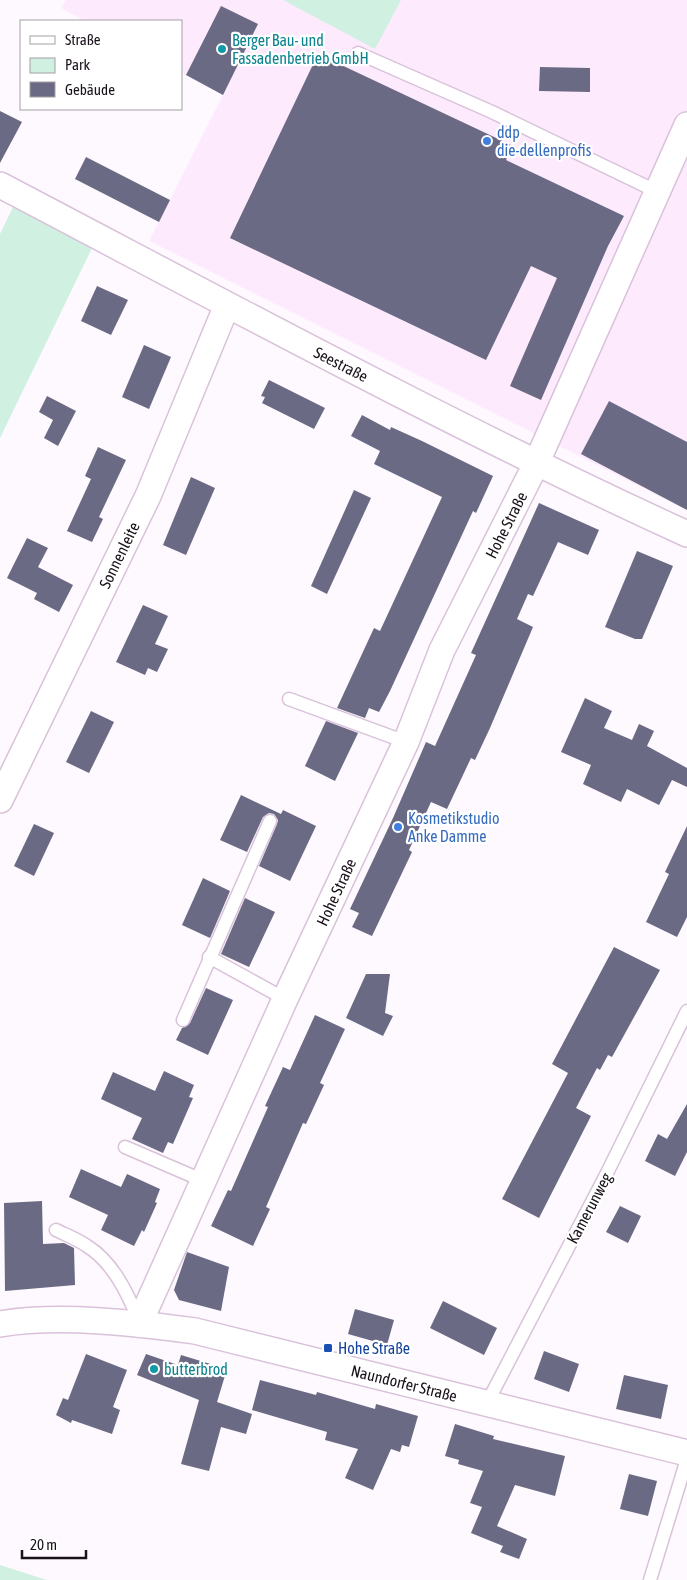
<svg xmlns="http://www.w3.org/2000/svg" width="687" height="1580" font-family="'Asap Condensed',sans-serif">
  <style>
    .built { fill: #fdebfd }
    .green { fill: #d0f0e1 }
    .building { fill: #6b6a84 }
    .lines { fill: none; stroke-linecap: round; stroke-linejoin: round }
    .lane-casing { stroke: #d9c2da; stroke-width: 15 }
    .street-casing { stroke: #d9c2da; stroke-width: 28 }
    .lane { stroke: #fff; stroke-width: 12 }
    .street { stroke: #fff; stroke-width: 25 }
    .culture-dot { fill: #0f9aa8; stroke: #fff; stroke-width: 2 }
    .shop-dot { fill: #3f7fe0; stroke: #fff; stroke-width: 2 }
    .transit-dot { fill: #1a4fb4; stroke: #fff; stroke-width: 2 }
    .labels { text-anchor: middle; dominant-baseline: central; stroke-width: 4.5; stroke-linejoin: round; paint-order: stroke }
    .culture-label { font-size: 16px; fill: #0d838f; stroke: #fff; text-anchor: start }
    .shop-label { font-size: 16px; fill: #366cbe; stroke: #fff; text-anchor: start }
    .street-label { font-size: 16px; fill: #1a121a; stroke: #fff }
    .transit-label { font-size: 16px; fill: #164399; stroke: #fff; text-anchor: start }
  </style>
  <rect width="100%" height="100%" fill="#fef9fe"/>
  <path class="built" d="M66,0h621v510l-538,-269 74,-146 -42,-23v-51h-96l-24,-13z"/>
  <g class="green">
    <path d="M283,0h118l-26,49z"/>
    <path d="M14,205l78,43 -92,190v-204z"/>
    <path d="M0,1565l47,15h-47z"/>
  </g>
  <g class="building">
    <path d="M221,6l37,18 -35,71 -37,-20z"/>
    <path d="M318,54l195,92 -7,14 118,56 -16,30 -67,154 -31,-14 47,-108 -26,-12 -45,94 -256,-122z"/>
    <path d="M540,67l50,1v24l-51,-1z"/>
    <path d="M0,111l22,11 -22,41z"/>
    <path d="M86,157l84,43 -11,22 -84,-43z"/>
    <path d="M97,286l31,14 -17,35 -30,-14z"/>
    <path d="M144,345l27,12 -22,52 -27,-12z"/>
    <path d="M269,380l56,28 -11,21 -52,-26 3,-6 -4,-1z"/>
    <path d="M47,396l29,15 -18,35 -14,-8 9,-18 -14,-8z"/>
    <path d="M609,401l78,41v68l-106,-56z"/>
    <path d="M362,415l28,15 1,-3 31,14 71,35 -17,37 -3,-2 -83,180 -11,21 -10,-4 -4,10 -28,-10 37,-80 6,3 62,-134 -68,-33 6,-13 -29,-15z"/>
    <path d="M98,447l28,13 -27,57 4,2 -11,23 -25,-11 24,-52 -6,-3z"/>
    <path d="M191,477l24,11 -29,67 -23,-10z"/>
    <path d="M354,490l17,8 -44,96 -16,-8z"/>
    <path d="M539,503l60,27 -11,25 -30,-13 -25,54 -5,-2 -11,25 16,8 -43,101 -15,32 -4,-2 -24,51 -16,-7 -22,48 3,2 -40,84 -20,-9 7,-14 -9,-4 43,-91 33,-76 9,4 41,-91 -5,-2z"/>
    <path d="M27,538l21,10 -10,19 35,18 -14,27 -25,-13 3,-6 -30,-15z"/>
    <path d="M637,551l36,15 -31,73h-7l-30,-12z"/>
    <path d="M143,605l25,11 -13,28 13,5 -11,23 -9,-4 -3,7 -29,-13z"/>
    <path d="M585,698l27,13 -8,17 28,12 7,-16 15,7 -7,15 40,22v19l-15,-7 -13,25 -32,-16 -6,13 -38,-18 8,-19 -30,-13z"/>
    <path d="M91,711l23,11 -25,51 -23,-11z"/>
    <path d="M326,721l32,12 -23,48 -30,-15z"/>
    <path d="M241,795l40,19 2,-4 33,16 -26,55 -31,-15 18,-42 1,-4 -4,-6 -5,-1 -6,4 -16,35 -27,-12z"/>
    <path d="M34,824l20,9 -20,43 -20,-10z"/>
    <path d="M687,826v91l-10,20 -31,-15 23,-48 -4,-2z"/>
    <path d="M203,878l27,13 -20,47 -28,-13z"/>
    <path d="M245,898l30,14 -26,55 -28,-13z"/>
    <path d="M614,947l46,23 -48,87 -4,-2 -8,15 -3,-2 -21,40 15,8 -52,102 -37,-19 66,-126 -16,-9z"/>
    <path d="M366,974h24l-5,39 8,3 -10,20 -37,-18z"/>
    <path d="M206,988l27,12 -25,55 -32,-15 6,-12 8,-5z"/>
    <path d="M315,1015l30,14 -25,54 4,2 -18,39 -3,-1 -37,84 4,2 -17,37 -42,-20 17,-36 3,1 37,-84 -3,-1 18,-39 7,3z"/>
    <path d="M164,1071l30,14 -5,12 4,1 -20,46 -5,-2 -5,11 -31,-14 10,-21 -41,-19 12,-27 42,19z"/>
    <path d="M687,1104v48l-12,24 -30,-15 13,-27 9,5z"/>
    <path d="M81,1169l40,18 6,-13 33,15 -5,13 2,1 -13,29 -2,-2 -8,16 -33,-16 7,-15 -39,-18z"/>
    <path d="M42,1201l1,43 21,-1 10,5 1,37 -70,6 -1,-88z"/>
    <path d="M620,1206l21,10 -13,27 -22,-11z"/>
    <path d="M187,1252l42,15 -8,44 -42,-11 -5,-10z"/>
    <path d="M443,1301l54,27 -13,27 -54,-27z"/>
    <path d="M355,1309l39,11 -7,25 -39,-11z"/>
    <path d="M544,1351l35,13 -10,28 -35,-13z"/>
    <path d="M86,1354l41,16 -14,37 7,3 -8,24 -40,-14 -1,3 -15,-8 7,-17 5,2z"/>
    <path d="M146,1354l32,11 3,-10 46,14 -10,33 35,12 -6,20 -25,-7 -12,44 -28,-7 18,-64 -62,-25z"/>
    <path d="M624,1375l44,10 -7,34 -45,-10z"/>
    <path d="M260,1380l56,15 1,-3 58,17 1,-5 42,12 -9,31 -7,-2 -2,7 -9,-3 -18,41 -28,-12 13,-29 -33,-9 2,-8 -75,-22z"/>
    <path d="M455,1424l39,12 -1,3 72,17 -10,40 -40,-11 -18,41 30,13 -8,20 -19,-7 3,-6 -32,-13 11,-26 -12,-4 13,-32 -25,-7 1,-4 -14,-4z"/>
    <path d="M629,1474l28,7 -9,35 -28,-7z"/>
  </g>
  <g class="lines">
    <g class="lane-casing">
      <g id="lane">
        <path d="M358,53l134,59 166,80"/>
        <path d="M289,699l117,43"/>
        <path d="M209,957l76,42"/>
        <path d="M183,1020l87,-199"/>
        <path d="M125,1147l79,34"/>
        <path d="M56,1230c10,5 21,9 31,16 26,16 41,48 52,75"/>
        <path d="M487,1403l120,-230 80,-162"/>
        <path d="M650,1580l37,-121"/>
      </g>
    </g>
    <g class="street-casing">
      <g id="street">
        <path d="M0,185c227,119 453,242 687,349"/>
        <path d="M0,800l148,-304 79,-191"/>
        <path d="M0,1324c59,-10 136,-1 195,7l492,122"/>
        <path d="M139,1324l146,-325 121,-257 36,-92 94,-186 151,-339"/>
      </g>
    </g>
    <use href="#lane" class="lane"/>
    <use href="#street" class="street"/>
  </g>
  <g class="culture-dot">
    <circle cx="222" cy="49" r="5"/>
    <circle cx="154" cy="1369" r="5"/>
  </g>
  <g class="shop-dot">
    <circle cx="487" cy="141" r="5"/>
    <circle cx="398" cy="827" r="5"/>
  </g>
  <rect class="transit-dot" x="323" y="1343" width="10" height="10" rx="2.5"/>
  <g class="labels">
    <g class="culture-label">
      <text x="232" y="40">Berger Bau- und<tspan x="232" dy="18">Fassadenbetrieb GmbH</tspan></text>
      <text x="164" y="1369">butterbrod</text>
    </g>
    <g class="shop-label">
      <text x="497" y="132">ddp<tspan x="497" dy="18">die-dellenprofis</tspan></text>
      <text x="408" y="818">Kosmetikstudio<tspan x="408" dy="18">Anke Damme</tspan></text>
    </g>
    <g class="street-label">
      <text transform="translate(341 364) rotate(27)">Seestraße</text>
      <text transform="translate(506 525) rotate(-63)">Hohe Straße</text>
      <text transform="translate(119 555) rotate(-64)">Sonnenleite</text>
      <text transform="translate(336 892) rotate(-65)">Hohe Straße</text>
      <text transform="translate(589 1208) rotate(-62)">Kamerunweg</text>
      <text transform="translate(404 1383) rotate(14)">Naundorfer Straße</text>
    </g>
    <g class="transit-label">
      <text x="338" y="1348">Hohe Straße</text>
    </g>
  </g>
  <rect x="20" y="20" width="162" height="90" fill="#ffffff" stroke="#a3a0a3"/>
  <rect x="30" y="36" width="25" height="8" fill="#ffffff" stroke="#a3a0a3"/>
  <text x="65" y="45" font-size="15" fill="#1a121a">Straße</text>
  <rect x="30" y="58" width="25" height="15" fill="#d0f0e1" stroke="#a3a0a3"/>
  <text x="65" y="70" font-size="15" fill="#1a121a">Park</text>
  <rect x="30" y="82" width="25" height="15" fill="#6b6a84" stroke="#a3a0a3"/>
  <text x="65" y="95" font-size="15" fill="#1a121a">Gebäude</text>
  <path d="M22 1550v8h64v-8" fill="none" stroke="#1a121a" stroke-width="2.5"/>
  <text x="30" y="1550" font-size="15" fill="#1a121a" stroke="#ffffff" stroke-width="4" paint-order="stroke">20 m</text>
</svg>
